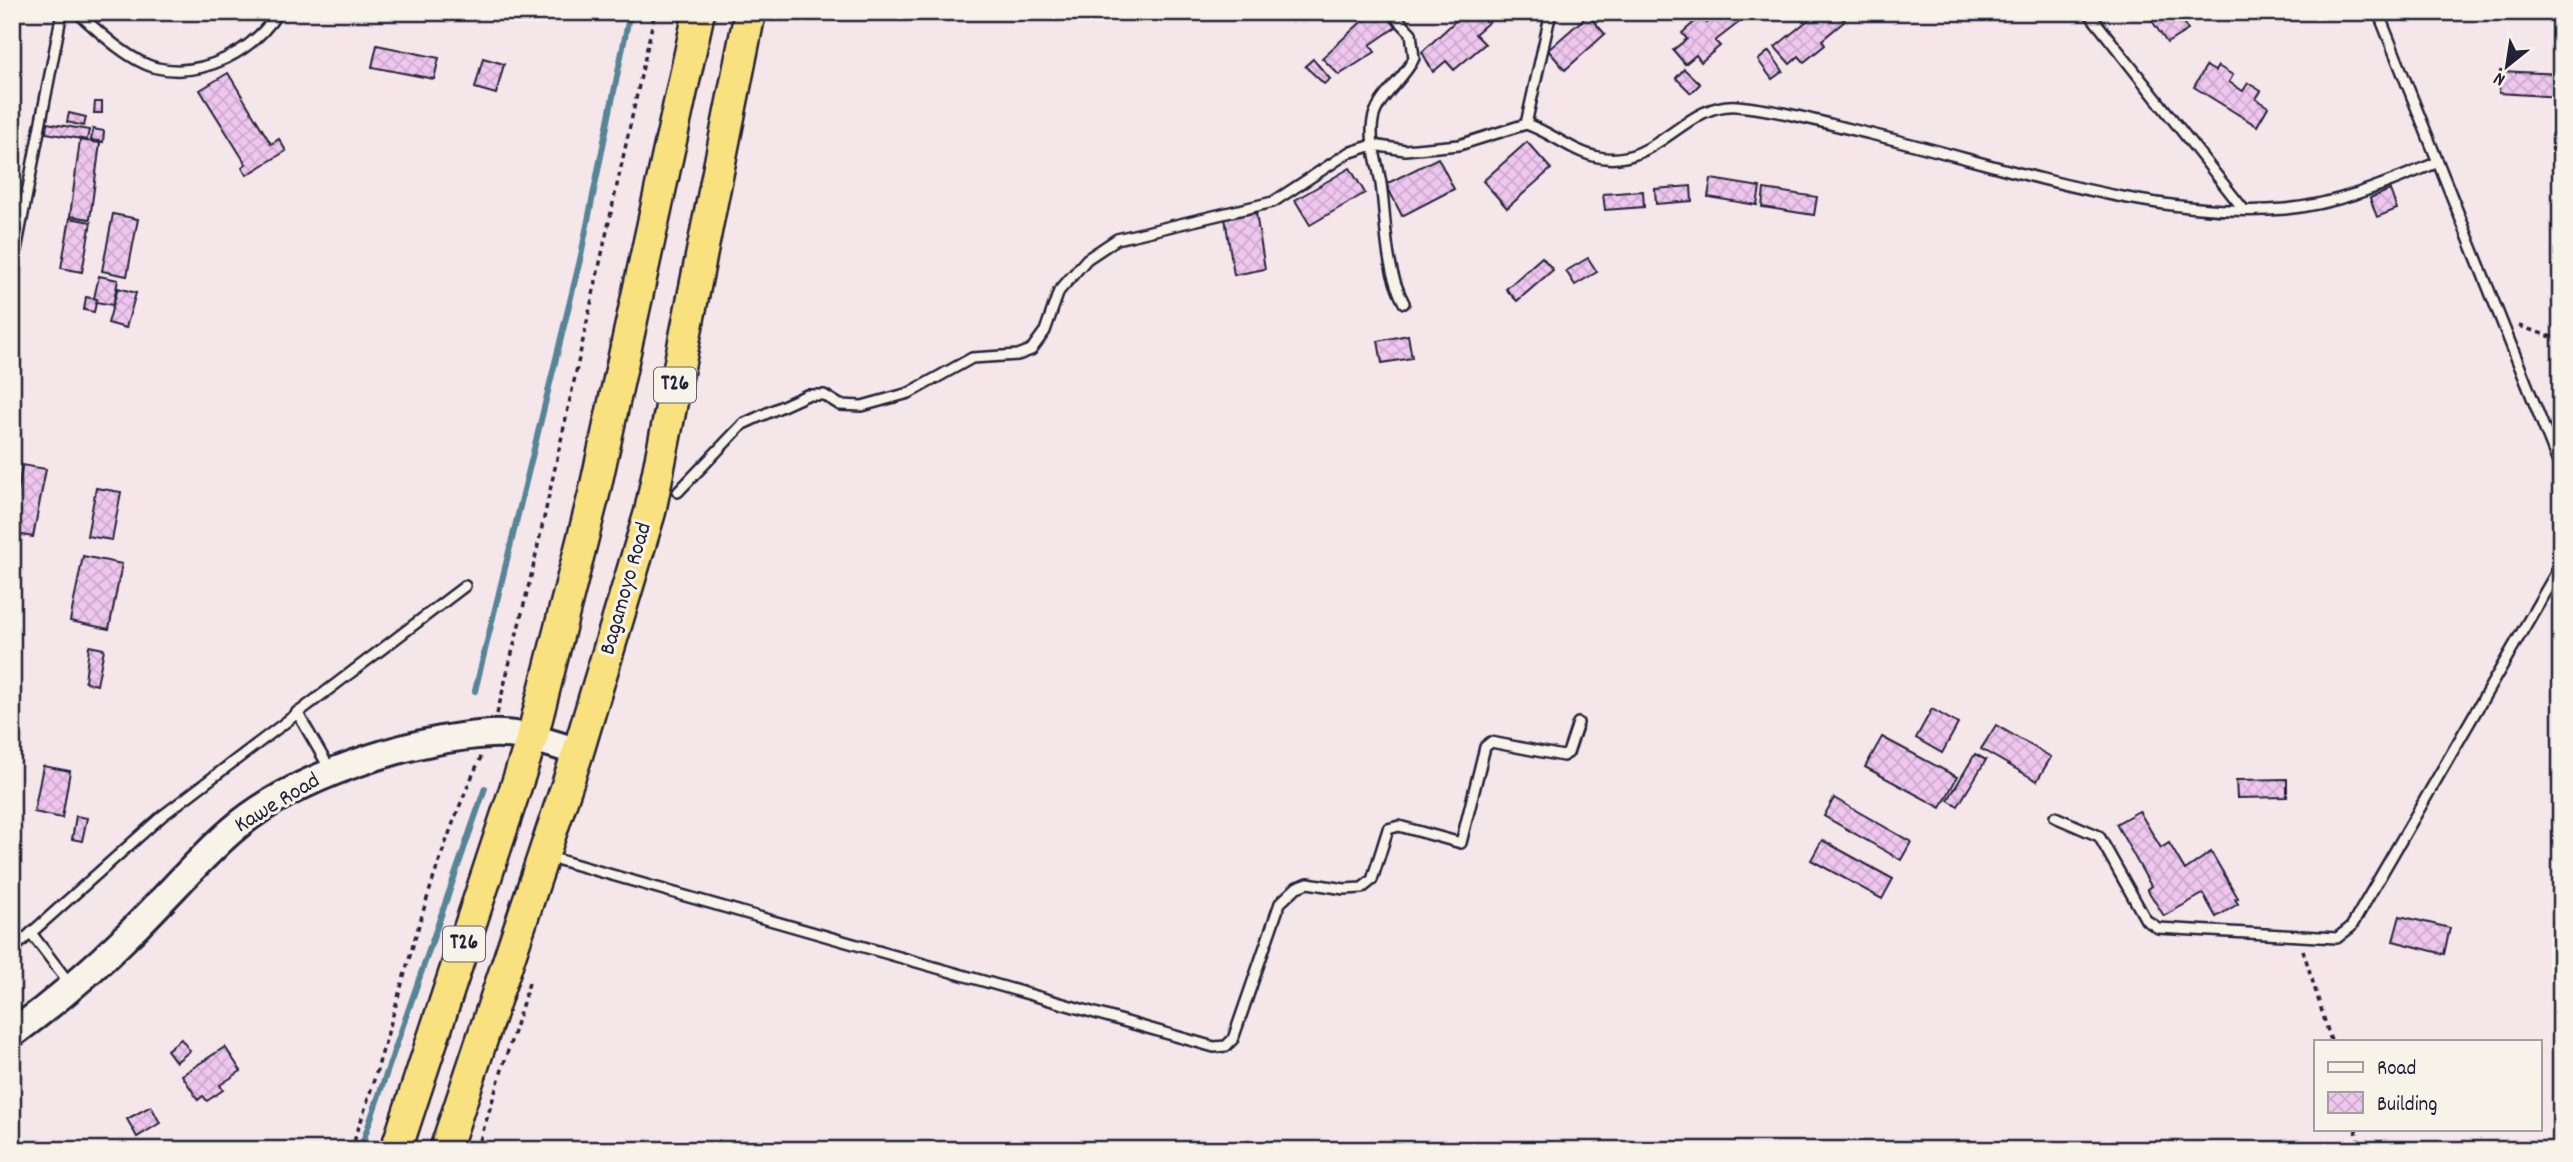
<svg xmlns="http://www.w3.org/2000/svg" width="2573" height="1162" font-family="Dekko,sans-serif">
  <style>
    .lines { fill: none; stroke-linecap: round; stroke-linejoin: round }
    .stream { stroke: #568597; stroke-width: 6 }
    .building { fill: url(#building-cross-hatch); stroke: #22223b; stroke-width: 2 }
    .service-casing { stroke: #22223b; stroke-width: 14 }
    .secondary-casing { stroke: #22223b; stroke-width: 32 }
    .trunk-casing { stroke: #22223b; stroke-width: 35 }
    .path { stroke: #22223b; stroke-width: 3.5; stroke-dasharray: 5 5; stroke-linecap: butt }
    .service { stroke: #f7f3e8; stroke-width: 9 }
    .secondary { stroke: #f7f3e8; stroke-width: 26 }
    .trunk { stroke: #fae180; stroke-width: 30 }
    .labels { text-anchor: middle; dominant-baseline: central; stroke-width: 6; stroke-linejoin: round; paint-order: stroke }
    .shield { fill: #f7f3e8; stroke: #62616f; stroke-width: 2 }
    .shield-label { font-size: 21px; font-weight: bold; fill: #22223b }
    .street-label { font-size: 23px; fill: #22223b; stroke: #f7f3e8 }
  </style>
  <defs>
    <pattern id="building-cross-hatch" width="8" height="8" patternUnits="userSpaceOnUse" patternTransform="scale(1.75)"><rect width="8" height="8" fill="#efc6ee"/><path d="M0 0l8 8M0 8l8-8" fill="none" stroke="#cdaacd"/></pattern>
  </defs>
  <rect width="100%" height="100%" fill="#f5e6ea"/>
  <filter id="ink" filterUnits="userSpaceOnUse"><feTurbulence type="fractalNoise" baseFrequency=".0143" numOctaves="2"/><feDisplacementMap in="SourceGraphic" scale="14" xChannelSelector="R" yChannelSelector="G"/><feConvolveMatrix kernelMatrix="1 2 1 2 8 2 1 2 1" color-interpolation-filters="sRGB"/></filter>
  <g filter="url(#ink)">
    <g class="lines">
      <g class="stream">
        <path d="M475,691l105,-431 50,-248"/>
        <path d="M360,1150l125,-362"/>
      </g>
    </g>
    <g class="building">
      <path d="M1372,12h12l12,15 -26,18 5,7 -36,23 -17,-17z"/>
      <path d="M1465,12h29l3,3 -22,19 10,10 -31,26 -8,-9 -13,11 -11,-20z"/>
      <path d="M1719,12h17l6,8 -27,21 5,5 -19,16 -5,-7 -11,9 -12,-14 14,-11 -5,-6 19,-17 6,7z"/>
      <path d="M1818,12h19l8,9 -23,19 3,5 -21,17 -5,-6 -9,8 -15,-17z"/>
      <path d="M2146,12h40l-7,4 9,14 -21,13z"/>
      <path d="M1588,15l17,19 -40,36 -17,-20z"/>
      <path d="M377,45l62,13 -5,21 -62,-12z"/>
      <path d="M1769,51l14,20 -11,8 -14,-19z"/>
      <path d="M483,58l21,6 -8,30 -21,-6z"/>
      <path d="M1313,59l17,20 -6,5 -19,-18z"/>
      <path d="M2206,66l9,5 3,-5 15,9 -4,7 14,9 5,-8 13,8 -5,8 12,8 -11,19 -63,-39z"/>
      <path d="M1684,69l16,15 -9,9 -15,-15z"/>
      <path d="M2500,71l61,3v23l-62,-4z"/>
      <path d="M228,73l43,71 8,-5 7,12 -39,24 -5,-8 4,-3 -46,-74z"/>
      <path d="M95,102h7v11h-8z"/>
      <path d="M69,113l17,4 -2,9 -17,-4z"/>
      <path d="M47,123l42,7 -2,10 -41,-7z"/>
      <path d="M93,129l11,2 -1,11 -12,-2z"/>
      <path d="M80,140l20,3 -10,76 -20,-3z"/>
      <path d="M1527,142l24,27 -44,39 -24,-27z"/>
      <path d="M1438,158l16,31 -52,27 -16,-32z"/>
      <path d="M1350,168l15,25 -55,32 -15,-25z"/>
      <path d="M1711,179l49,8 -3,18 -49,-8z"/>
      <path d="M1691,186l1,15 -36,3 -1,-15z"/>
      <path d="M1764,189l53,8 -3,18 -52,-8z"/>
      <path d="M2390,190l7,19 -20,8 -7,-19z"/>
      <path d="M1643,191l1,16 -39,3 -2,-16z"/>
      <path d="M1256,213l9,56 -31,6 -9,-57z"/>
      <path d="M113,214l25,5 -11,57 -25,-5z"/>
      <path d="M70,218l21,4 -9,50 -21,-4z"/>
      <path d="M1542,257l11,13 -36,31 -11,-12z"/>
      <path d="M1588,258l9,14 -22,13 -9,-14z"/>
      <path d="M99,276l19,4 -5,25 -17,-3 -2,-4z"/>
      <path d="M118,288l18,5 -10,35 -18,-5z"/>
      <path d="M86,297l11,2 -3,13 -10,-2z"/>
      <path d="M1408,335l4,23 -30,5 -4,-22z"/>
      <path d="M22,465l24,4 -13,68 -21,-4z"/>
      <path d="M96,488l25,4 -9,48 -25,-4z"/>
      <path d="M83,556l39,8 -13,65 -39,-8z"/>
      <path d="M12,617l4,1 -4,24z"/>
      <path d="M89,646l15,3 -7,36 -12,-3z"/>
      <path d="M1932,709l26,15 -16,29 -26,-15z"/>
      <path d="M1996,725l55,32 -14,24 -56,-32z"/>
      <path d="M1882,737l75,40 -16,31 -76,-41z"/>
      <path d="M1975,754l11,6 -28,46 -10,-6z"/>
      <path d="M43,766l27,5 -8,47 -28,-6z"/>
      <path d="M2287,779v18l-50,1 -1,-18z"/>
      <path d="M1834,798l77,44 -10,18 -77,-44z"/>
      <path d="M2139,811l22,37 8,-5 16,27 26,-18 27,46 -3,1 3,5 -22,13 -13,-23 -39,22 -17,-27 4,-3 -35,-62z"/>
      <path d="M76,816l11,2 -5,23 -10,-2z"/>
      <path d="M1822,840l71,39 -11,20 -71,-39z"/>
      <path d="M2400,916l50,12 -6,26 -51,-13z"/>
      <path d="M181,1039l9,12 -14,11 -9,-12z"/>
      <path d="M225,1047l16,24 -21,14 3,5 -16,11 -4,-5 -5,4 -16,-25z"/>
      <path d="M151,1106l9,17 -23,14 -10,-18z"/>
    </g>
    <g class="lines">
      <g class="service-casing">
        <g id="service">
          <path d="M77,12c21,19 53,50 80,56 46,10 97,-17 121,-56"/>
          <path d="M1391,12l20,21 3,25c-10,22 -37,39 -41,62 -4,21 5,43 8,64 6,41 3,82 23,119"/>
          <path d="M2088,12l156,198"/>
          <path d="M2378,12l183,458"/>
          <path d="M1526,124l25,-112"/>
          <path d="M12,271l50,-259"/>
          <path d="M678,492l65,-68 64,-29h17l16,10 22,1 47,-13 63,-35 46,-3 13,-5 14,-19 14,-40 28,-32 30,-20 156,-37 75,-49 25,-8 32,5 54,-5 67,-21c25,8 46,28 72,33 59,12 86,-55 139,-51 45,4 90,18 134,28 130,31 280,86 414,75 54,-5 102,-26 151,-46"/>
          <path d="M297,712l34,59"/>
          <path d="M2055,817l44,19 47,84 12,8 179,10 14,-11 205,-354 5,-13"/>
          <path d="M549,857l665,190 12,-1 7,-7 47,-136 17,-16 11,-4 36,6 18,-1 10,-8 16,-51 11,-3 62,17 24,-96 6,-5 72,14 5,-3 10,-30"/>
          <path d="M31,933l39,51"/>
          <path d="M12,950l150,-134 303,-230"/>
        </g>
      </g>
      <g class="secondary-casing">
        <path id="secondary" d="M12,1034c42,-31 80,-63 117,-100 34,-33 65,-70 101,-102 62,-55 179,-93 260,-98 30,-2 60,9 88,18"/>
      </g>
      <g class="trunk-casing">
        <g id="trunk">
          <path d="M396,1150l136,-412 62,-244 105,-482"/>
          <path d="M445,1150l133,-398 72,-240 100,-500"/>
        </g>
      </g>
      <g class="path">
        <path d="M2519,326l42,14"/>
        <path d="M497,714l36,-146 122,-556"/>
        <path d="M2303,950l28,91"/>
        <path d="M2356,1129l4,21"/>
        <path d="M351,1150c46,-129 71,-269 130,-393"/>
        <path d="M477,1150l53,-170"/>
      </g>
      <use href="#service" class="service"/>
      <use href="#secondary" class="secondary"/>
      <use href="#trunk" class="trunk"/>
    </g>
  </g>
  <g class="labels">
    <g class="shield">
      <rect x="654" y="367.5" width="42" height="35" rx="5"/>
      <rect x="443" y="926.5" width="42" height="35" rx="5"/>
    </g>
    <g class="shield-label">
      <text x="675" y="385">T26</text>
      <text x="464" y="944">T26</text>
    </g>
    <g class="street-label">
      <text transform="translate(627 589) rotate(-74)">Bagamoyo Road</text>
      <text transform="translate(278 804) rotate(-31)">Kawe Road</text>
    </g>
  </g>
  <rect width="2573" height="1162" fill="none" stroke="#f7f3e8" stroke-width="42"/>
  <rect x="21" y="21" width="2531" height="1120" fill="none" stroke="#22223b" stroke-width="2.5" filter="url(#ink)"/>
  <rect x="2314" y="1040" width="228" height="91" fill="#f7f3e8" stroke="#a29fa3" stroke-width="2"/>
  <rect x="2328" y="1062" width="35" height="10" fill="#f7f3e8" stroke="#a29fa3" stroke-width="2"/>
  <text x="2377" y="1074" font-size="21" fill="#22223b">Road</text>
  <rect x="2328" y="1092" width="35" height="21" fill="url(#building-cross-hatch)" stroke="#a29fa3" stroke-width="2"/>
  <text x="2377" y="1110" font-size="21" fill="#22223b">Building</text>
  <g transform="translate(2507 66) rotate(210)" stroke="#f7f3e8" stroke-width="5" paint-order="stroke">
  <path d="M0-5L12 26L0 18L-12 26Z" fill="#22223b"/>
  <text y="-10" font-size="19" font-weight="bold" text-anchor="middle" fill="#22223b">N</text>
  </g>
</svg>
